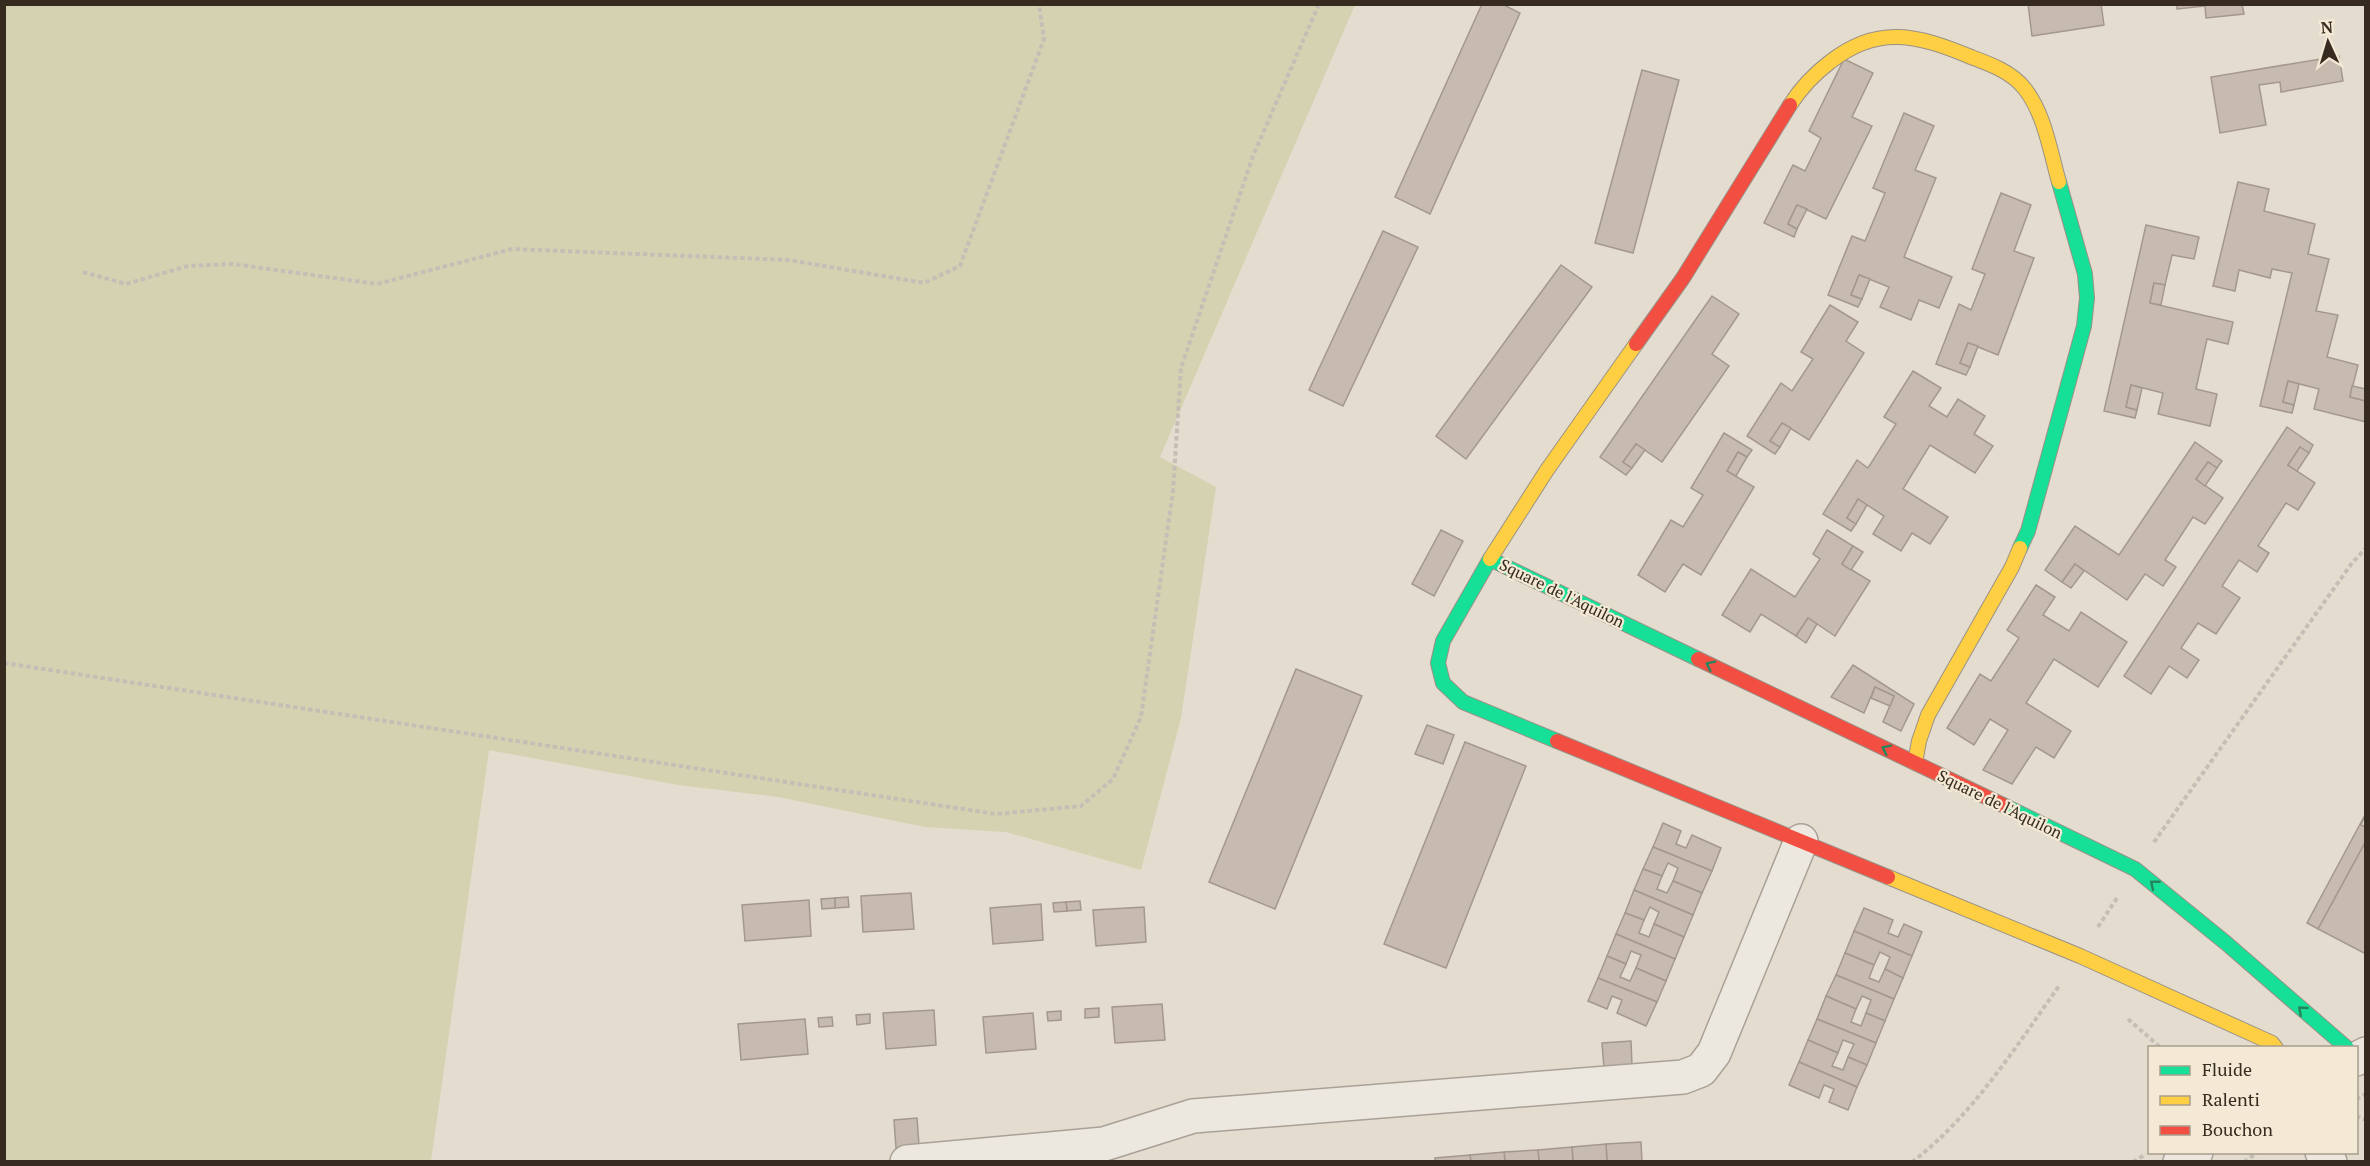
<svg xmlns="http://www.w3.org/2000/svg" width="2370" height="1166" font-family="'PT Serif',serif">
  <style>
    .green { fill: #d4d2b1 }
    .building { fill: #c7baaf; stroke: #a4988d; stroke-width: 1.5 }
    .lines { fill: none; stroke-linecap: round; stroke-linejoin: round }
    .street-casing { stroke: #a9a197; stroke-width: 36 }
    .fast-casing { stroke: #999187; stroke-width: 16 }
    .slow-casing { stroke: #999187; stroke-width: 16 }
    .jam-casing { stroke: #999187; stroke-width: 16 }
    .path { stroke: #c4beb6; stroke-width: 4; stroke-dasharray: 4.5 3; stroke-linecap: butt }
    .street { stroke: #ece7df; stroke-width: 33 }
    .fast { stroke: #16e098; stroke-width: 14 }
    .slow { stroke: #ffcf43; stroke-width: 14 }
    .jam { stroke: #f24e42; stroke-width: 14 }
    .oneway { stroke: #26855c }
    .labels { text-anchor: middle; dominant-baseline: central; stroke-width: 4.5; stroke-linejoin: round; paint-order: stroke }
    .street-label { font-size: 16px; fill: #372a1f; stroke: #f3e9d5 }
  </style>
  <rect width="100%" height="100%" fill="#e4dcce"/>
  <path class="green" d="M5,4l1350,1 -195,452 56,30 -35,231 -40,152 -135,-38 -81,-5 -147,-30 -100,-12 -189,-35 -58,411h-426z"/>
  <g class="building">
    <path d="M1482,4h20l18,9 -90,201 -35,-17z"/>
    <path d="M2028,4h73l3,21 -72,11z"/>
    <path d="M2177,4h65l2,10 -38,4 -1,-12 -28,3z"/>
    <path d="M2339,56l4,25 -62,11 -1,-10 -21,3 7,40 -46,8 -9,-56z"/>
    <path d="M1844,59l29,14 -21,44 20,9 -46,93 -29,-14 -9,19 9,5 -3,8 -30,-14 29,-58 12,6 16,-33 -12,-7z"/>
    <path d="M1642,70l37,10 -46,173 -38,-10z"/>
    <path d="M1904,113l30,13 -19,44 21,8 -32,79 48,20 -13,31 -20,-8 -8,20 -31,-13 9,-20 -30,-12 -8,20 11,4 -4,8 -30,-12 24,-59 13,5 20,-48 -12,-5z"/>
    <path d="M2238,182l31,7 -5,22 51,13 -7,30 21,5 -13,52 22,4 -11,42 31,8 -8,32 16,4v21l-52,-13 5,-20 -31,-8 -5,21 11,3 -2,8 -32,-7 32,-133 -20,-4 -2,9 -31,-8 -4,21 -22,-5z"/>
    <path d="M2001,193l30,12 -17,46 20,7 -36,97 -30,-12 -8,20 10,4 -4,8 -30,-11 23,-60 12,6 14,-36 -13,-5z"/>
    <path d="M1797,205l10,4 -10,20 -9,-5z"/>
    <path d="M2146,225l53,12 -5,22 -22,-4 -7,30 -11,-2 -4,20 83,19 -5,22 -21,-5 -11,50 21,5 -7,32 -52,-12 5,-21 -32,-8 -5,22 11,3 -2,8 -31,-7z"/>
    <path d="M1383,231l35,16 -75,159 -34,-16z"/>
    <path d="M1561,265l31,22 -126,172 -30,-23z"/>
    <path d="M1859,275l11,4 -8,20 -11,-4z"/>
    <path d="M2154,283l11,2 -4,20 -11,-2z"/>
    <path d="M1712,296l27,18 -27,40 17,12 -67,96 -26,-18 -13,18 9,6 -6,7 -26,-18z"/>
    <path d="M1830,305l28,17 -12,19 18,12 -55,87 -27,-17 -12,18 10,6 -5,7 -28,-18 34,-53 11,8 21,-32 -12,-7z"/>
    <path d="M1968,343l10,3 -8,21 -10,-4z"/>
    <path d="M1913,371l28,17 -12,18 18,11 11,-18 27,17 -11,18 19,12 -18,27 -45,-28 -27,44 45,28 -18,27 -18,-11 -11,18 -28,-17 11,-18 -26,-17 -11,19 9,6 -5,7 -28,-17 34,-54 11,8 28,-44 -12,-7z"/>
    <path d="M2288,381l11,3 -5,21 -11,-3z"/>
    <path d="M2131,385l11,3 -5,22 -11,-3z"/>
    <path d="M2352,386l14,3v12l-16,-4z"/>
    <path d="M1782,423l9,5 -11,19 -10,-6z"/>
    <path d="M2287,427l26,18 -4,8 -9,-6 -12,18 27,18 -17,27 -12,-7 -28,43 11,7 -12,19 -18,-12 -17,26 18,12 -24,36 -18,-11 -17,25 18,12 -12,18 -18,-12 -18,28 -27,-18z"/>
    <path d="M1724,433l28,17 -5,7 -9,-5 -11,19 27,16 -53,88 -18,-11 -18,28 -27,-17 33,-55 12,7 20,-32 -12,-7z"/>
    <path d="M2195,442l27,19 -5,7 -9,-6 -12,17 27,19 -18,26 -12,-7 -28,43 11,7 -13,19 -18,-12 -18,26 -52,-36 -13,18 -17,-12 30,-44 44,29z"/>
    <path d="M1636,444l9,6 -13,18 -9,-6z"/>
    <path d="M2300,447l9,6 -12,18 -9,-6z"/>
    <path d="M1738,452l9,5 -11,19 -9,-5z"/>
    <path d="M2208,462l9,6 -12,18 -9,-7z"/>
    <path d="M1858,499l9,6 -11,19 -9,-6z"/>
    <path d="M1441,530l22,11 -29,55 -22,-12z"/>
    <path d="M1827,530l26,16 -11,18 28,17 -35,55 -27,-18 -12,18 -35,-22 -11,18 -28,-17 29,-46 44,28 25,-38 -7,-5z"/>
    <path d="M1853,546l10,6 -12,18 -9,-6z"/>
    <path d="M2075,564l9,7 -13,17 -9,-6z"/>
    <path d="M2036,585l19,12 -12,18 26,16 12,-19 46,30 -29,45 -44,-28 -28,44 45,28 -17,27 -18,-11 -24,37 -29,-14 25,-40 -18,-11 -16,26 -27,-17 33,-54 11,7 28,-43 -12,-8z"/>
    <path d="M1808,618l9,6 -11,19 -10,-7z"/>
    <path d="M1853,665l61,39 -13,27 -18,-9 11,-26 -19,-9 -11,26 -33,-16z"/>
    <path d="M1296,669l66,27 -87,213 -66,-27z"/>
    <path d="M1875,687l19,9 -4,10 -19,-8z"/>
    <path d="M1427,725l27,10 -11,29 -28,-10z"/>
    <path d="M1465,742l61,24 -80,202 -62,-24z"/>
    <path d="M2366,813l-5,12 5,2v14l-48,88 -11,-6z"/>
    <path d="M1663,823l18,8 -5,13 10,4 6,-13 29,13 -9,23 -59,-24z"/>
    <path d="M2366,841v113l-48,-25z"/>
    <path d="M1653,847l59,24 -10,22 -29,-12 5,-13 -10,-5 -6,13 -19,-7z"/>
    <path d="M1643,869l19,7 -5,13 10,4 6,-12 29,12 -9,22 -59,-25z"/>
    <path d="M1634,890l59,25 -9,22 -30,-13 5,-12 -9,-5 -6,13 -19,-7z"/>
    <path d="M911,893l3,36 -51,3 -2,-36z"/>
    <path d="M848,897l1,10 -14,1v-10z"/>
    <path d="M835,898v10l-13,1 -1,-10z"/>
    <path d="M809,900l2,36 -66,5 -3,-36z"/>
    <path d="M1080,901l1,9 -14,1 -1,-9z"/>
    <path d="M1066,902l1,9 -13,1 -1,-9z"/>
    <path d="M1041,904l2,36 -50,4 -3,-36z"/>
    <path d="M1144,907l2,35 -50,4 -3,-36z"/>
    <path d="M1864,908l29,12 -5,13 10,4 6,-13 18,8 -10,24 -58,-25z"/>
    <path d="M1625,913l19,7 -5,13 10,4 5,-13 30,13 -9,22 -59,-25z"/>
    <path d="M1854,931l58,25 -9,22 -18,-9 5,-12 -10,-5 -6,13 -29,-12z"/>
    <path d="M1616,934l59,25 -9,22 -30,-13 5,-13 -10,-4 -5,13 -19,-8z"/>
    <path d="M1845,953l29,12 -5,13 10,4 6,-13 18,9 -9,21 -58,-24z"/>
    <path d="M1607,956l19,8 -6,13 10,4 6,-13 30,13 -9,21 -59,-24z"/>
    <path d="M1836,975l58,24 -9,22 -19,-8 5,-13 -9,-4 -6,13 -30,-13z"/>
    <path d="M1598,978l59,24 -11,24 -29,-13 5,-13 -10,-4 -5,13 -19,-8z"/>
    <path d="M1826,996l30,13 -5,13 10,4 5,-13 19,8 -9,22 -59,-24z"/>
    <path d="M1162,1004l3,36 -50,3 -3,-36z"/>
    <path d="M1099,1008v9l-14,1v-9z"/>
    <path d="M934,1010l2,35 -50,4 -3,-36z"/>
    <path d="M1061,1011v9l-13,1 -1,-9z"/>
    <path d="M1033,1013l3,36 -50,4 -3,-36z"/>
    <path d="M870,1014v9l-13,2 -1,-10z"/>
    <path d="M832,1017l1,9 -14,1 -1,-9z"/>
    <path d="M805,1019l3,35 -67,6 -3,-36z"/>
    <path d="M1817,1019l59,24 -9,22 -19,-8 6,-13 -11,-4 -5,13 -30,-13z"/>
    <path d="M1808,1040l30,13 -6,13 11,4 5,-13 19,8 -10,22 -58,-25z"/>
    <path d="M1631,1041l1,25 -28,2 -2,-25z"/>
    <path d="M1799,1062l58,25 -9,23 -19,-8 5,-13 -10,-4 -5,13 -30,-13z"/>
    <path d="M917,1118l2,28 -23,2 -2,-28z"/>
    <path d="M1641,1142l1,20h-35l-1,-18z"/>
    <path d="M1606,1144l1,18h-34l-1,-15z"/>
    <path d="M1572,1147l1,15h-34l-1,-12z"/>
    <path d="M1538,1150l1,12h-34l-1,-10z"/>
    <path d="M1504,1152l1,10h-34l-1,-7z"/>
    <path d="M1470,1155l1,7h-36v-4z"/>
  </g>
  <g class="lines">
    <g class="street-casing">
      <g id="street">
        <path d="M2356,1059l10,-5"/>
        <path d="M2322,1152l8,10"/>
        <path d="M907,1162l197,-18 89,-28 490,-39 18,-7 13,-17 87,-212"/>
        <path d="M2180,1162l16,-10"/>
      </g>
    </g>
    <g class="fast-casing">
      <g id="fast">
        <path d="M2020,548l8,-17 56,-205 3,-28 -2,-24 -26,-92"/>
        <path d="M1557,741l-94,-39 -20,-19 -5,-20 5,-22 47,-82 208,100"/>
        <path d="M2003,805l132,64 91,74 121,105"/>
      </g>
    </g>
    <g class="slow-casing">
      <g id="slow">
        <path d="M1790,105c11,-17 24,-31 40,-43 48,-38 88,-27 141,-5 19,7 41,15 54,32 20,26 25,62 34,93"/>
        <path d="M1490,559l57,-89 89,-126"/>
        <path d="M1915,763l4,-22 9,-26 84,-148 8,-19"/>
        <path d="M1888,877l192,79 192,87 4,5"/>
      </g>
    </g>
    <g class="jam-casing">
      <g id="jam">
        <path d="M1636,344l47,-66 107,-173"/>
        <path d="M1698,659l305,146"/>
        <path d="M1557,741l331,136"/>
      </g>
    </g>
    <g class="path">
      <path d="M83,272l43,12 62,-18 45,-2 144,20 135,-35 277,11 135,23 36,-17 84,-227 -5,-35"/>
      <path d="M4,663l992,151 85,-8 32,-27 28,-62 32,-226 8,-123 72,-212 66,-152"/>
      <path d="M2154,842l198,-279 14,-15"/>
      <path d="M2098,927l19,-29"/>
      <path d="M2128,1019l33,29"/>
      <path d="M2356,1099l10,-5"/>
      <path d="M2356,1116l10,4"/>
      <path d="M1912,1162c59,-44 105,-117 147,-176"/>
      <path d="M2133,1162l13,-8"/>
      <path d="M2244,1162l14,-10"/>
    </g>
    <use href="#street" class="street"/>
    <use href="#fast" class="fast"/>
    <use href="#slow" class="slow"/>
    <use href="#jam" class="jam"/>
  </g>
  <defs><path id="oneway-chevron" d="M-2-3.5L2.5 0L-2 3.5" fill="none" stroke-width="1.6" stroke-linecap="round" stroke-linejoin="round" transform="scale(1.5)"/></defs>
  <g class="oneway">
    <use href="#oneway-chevron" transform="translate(1710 665) rotate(-154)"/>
    <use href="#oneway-chevron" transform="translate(1886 749) rotate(-154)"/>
    <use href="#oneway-chevron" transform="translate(2154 884) rotate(-141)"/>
    <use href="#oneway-chevron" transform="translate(2302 1010) rotate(-139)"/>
  </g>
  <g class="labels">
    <g class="street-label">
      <text transform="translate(1562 593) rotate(26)">Square de l'Aquilon</text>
      <text transform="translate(2000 804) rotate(26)">Square de l'Aquilon</text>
    </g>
  </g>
  <rect width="2370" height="1166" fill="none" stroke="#372a1f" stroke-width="12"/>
  <rect x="2148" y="1046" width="210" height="108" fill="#f3e9d5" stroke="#a89d8c" stroke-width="1.5"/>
  <rect x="2160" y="1066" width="30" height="9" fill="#16e098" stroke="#a89d8c" stroke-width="1.5"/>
  <text x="2202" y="1076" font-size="18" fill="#372a1f">Fluide</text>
  <rect x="2160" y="1096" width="30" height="9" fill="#ffcf43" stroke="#a89d8c" stroke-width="1.5"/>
  <text x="2202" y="1106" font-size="18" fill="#372a1f">Ralenti</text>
  <rect x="2160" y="1126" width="30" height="9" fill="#f24e42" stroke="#a89d8c" stroke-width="1.5"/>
  <text x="2202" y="1136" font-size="18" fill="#372a1f">Bouchon</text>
  <g transform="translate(2328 42) rotate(356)" stroke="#f3e9d5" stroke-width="4.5" paint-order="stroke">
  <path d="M0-4.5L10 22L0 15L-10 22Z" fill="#372a1f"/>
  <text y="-9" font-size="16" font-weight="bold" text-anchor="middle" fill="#372a1f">N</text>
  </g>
</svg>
